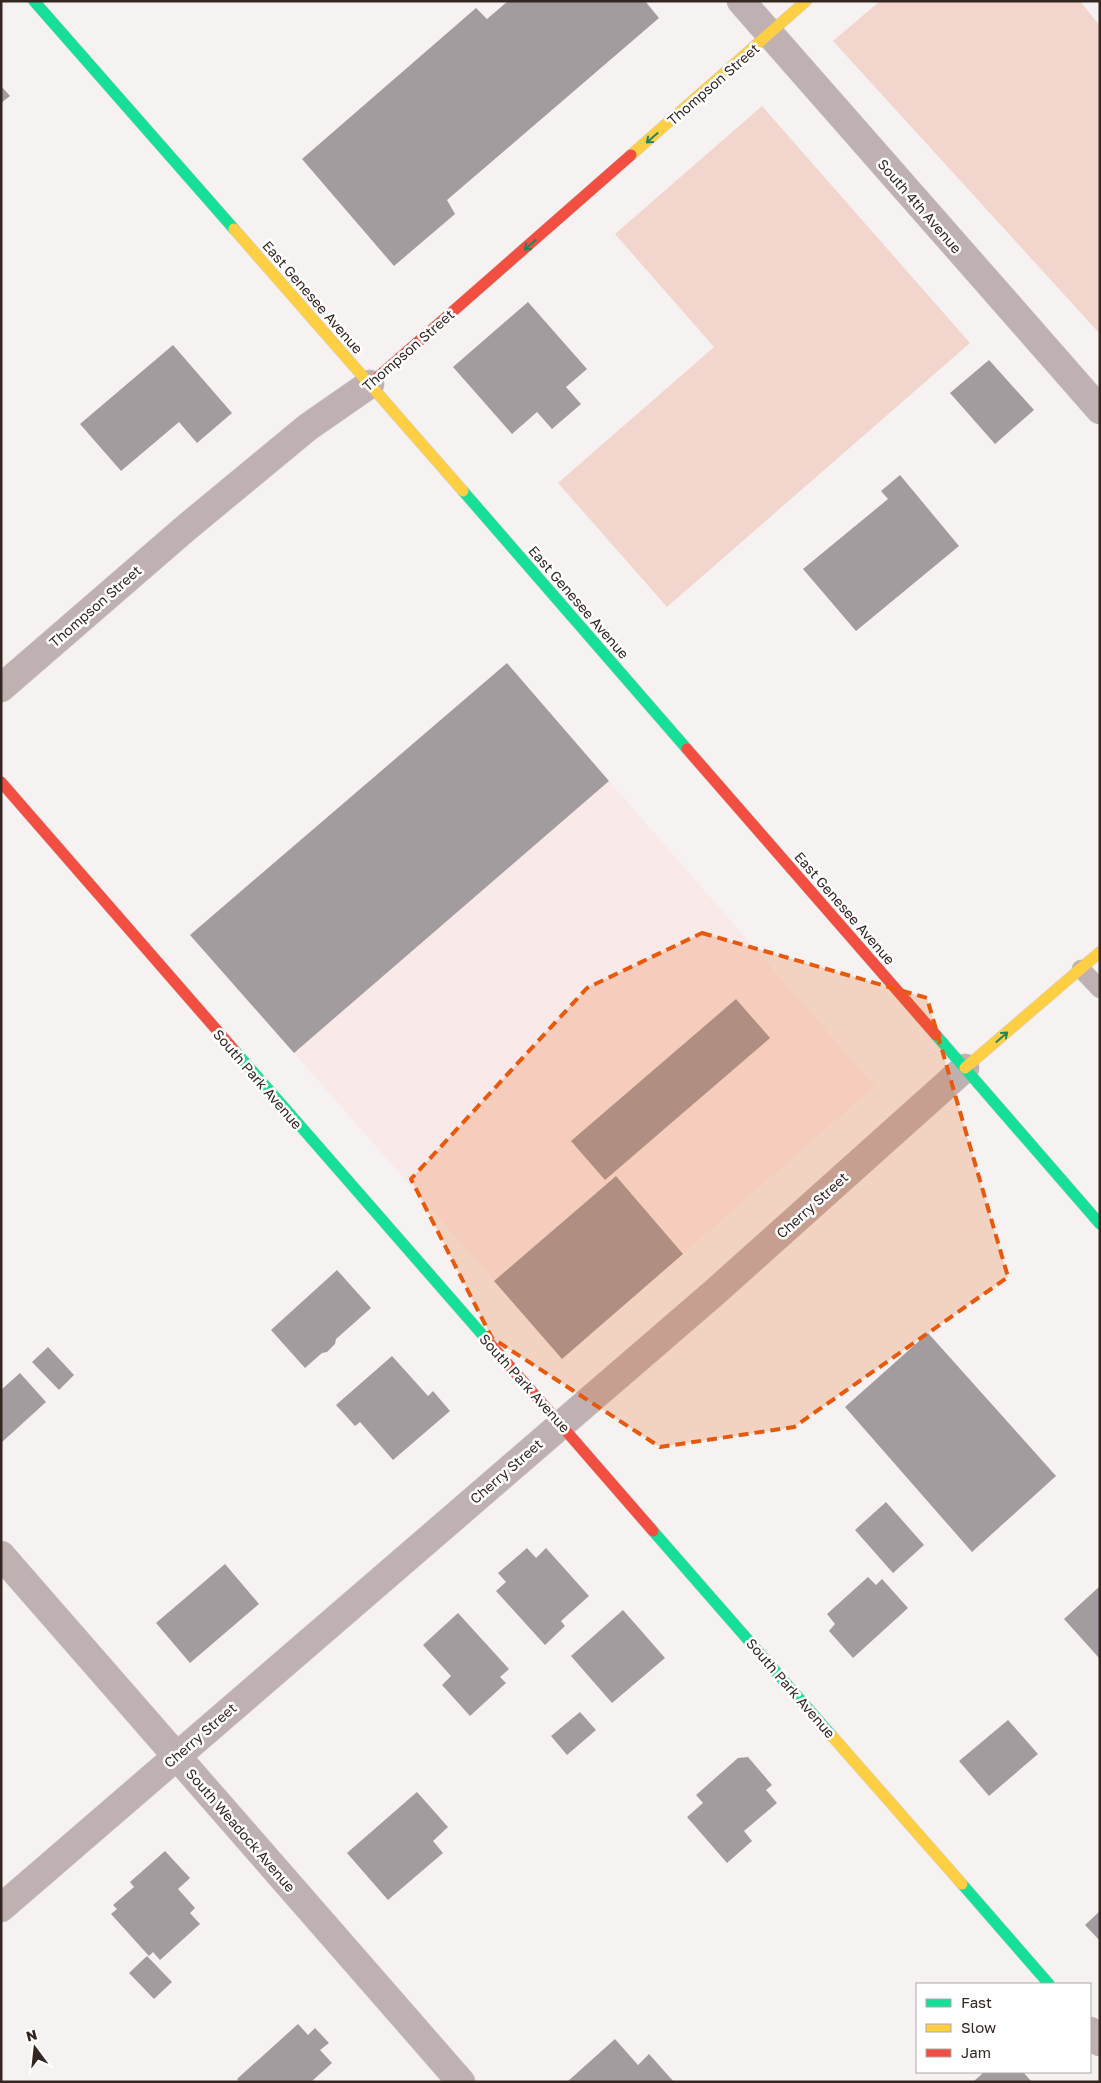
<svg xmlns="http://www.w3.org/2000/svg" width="1101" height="2083" font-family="'Golos Text',sans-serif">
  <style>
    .industrial { fill: #fae9e9 }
    .green { fill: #f2d6cd }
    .building { fill: #a39c9f }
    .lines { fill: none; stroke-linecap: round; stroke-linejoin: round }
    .lane-casing { stroke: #d2cecc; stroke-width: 19 }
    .street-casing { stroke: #d2cecc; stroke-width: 29 }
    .fast-casing { stroke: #d2cecc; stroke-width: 12 }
    .slow-casing { stroke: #d2cecc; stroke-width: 12 }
    .jam-casing { stroke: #d2cecc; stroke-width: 12 }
    .lane { stroke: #bfb1b2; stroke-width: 18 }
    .street { stroke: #bfb1b2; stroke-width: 28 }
    .fast { stroke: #16e098; stroke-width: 11 }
    .slow { stroke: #ffcf43; stroke-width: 11 }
    .jam { stroke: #f24e42; stroke-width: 11 }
    .oneway { stroke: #25835c }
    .marked { fill: #e8590c; fill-opacity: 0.2; stroke: #e8590c; stroke-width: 4; stroke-dasharray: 10 6; stroke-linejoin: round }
    .labels { text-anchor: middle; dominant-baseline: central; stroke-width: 5; stroke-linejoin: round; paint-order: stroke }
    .street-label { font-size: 14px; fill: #342621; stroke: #fff }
  </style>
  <rect width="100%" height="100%" fill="#f6f2f1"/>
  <path class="industrial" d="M609,781l266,305 -192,168 -68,-78 -121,105 -200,-228z"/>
  <g class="green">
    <path d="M880,1h200l20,25v308l-267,-293z"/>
    <path d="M762,106l208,237 -303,264 -109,-124 156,-136 -99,-113z"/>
  </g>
  <g class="building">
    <path d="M508,1h137l14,17 -212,182 8,14 -61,52 -92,-107 174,-151 11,11z"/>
    <path d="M1,86l9,10 -9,7z"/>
    <path d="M528,302l59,67 -21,18 15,17 -29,25 -15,-17 -25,22 -59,-67z"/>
    <path d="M173,345l59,68 -35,30 -18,-21 -58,49 -41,-47z"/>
    <path d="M989,360l45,50 -39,34 -45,-51z"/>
    <path d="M900,475l59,71 -103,85 -53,-62 85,-70 -7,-8z"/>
    <path d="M507,663l102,118 -315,272 -104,-118z"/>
    <path d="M736,999l34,39 -165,142 -34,-39z"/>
    <path d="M616,1176l67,78 -121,105 -68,-78z"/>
    <path d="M337,1270l34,38 -35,31 -1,5 -8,8 -5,1 -17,15 -34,-38z"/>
    <path d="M928,1333l128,143 -84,76 -127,-145z"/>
    <path d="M48,1347l26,28 -15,15 -27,-28z"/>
    <path d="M392,1356l36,40 5,-5 17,20 -57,49 -33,-38 -5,4 -19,-21z"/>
    <path d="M20,1373l26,29 -45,41v-53z"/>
    <path d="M886,1502l38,43 -31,28 -38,-43z"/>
    <path d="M527,1548l9,10 10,-10 43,48 -28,25 4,5 -20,19 -49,-54 10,-9 -8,-9z"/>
    <path d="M225,1564l34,40 -69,59 -34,-40z"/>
    <path d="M868,1577l8,8 6,-6 26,29 -55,50 -24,-27 6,-7 -8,-10z"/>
    <path d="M1100,1586v73l-36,-40z"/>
    <path d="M623,1610l42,48 -53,45 -41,-47z"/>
    <path d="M458,1613l51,56 -9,8 6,6 -36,33 -28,-31 9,-9 -28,-31z"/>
    <path d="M580,1712l16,18 -29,25 -16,-19z"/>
    <path d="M1008,1720l30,34 -49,42 -30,-35z"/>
    <path d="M748,1757l24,28 -6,5 11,13 -33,28 8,10 -25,22 -40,-46 16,-14 -7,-8 42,-37z"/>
    <path d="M417,1792l31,35 -15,14 10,12 -55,47 -41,-47z"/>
    <path d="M165,1851l25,27 -12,11 17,19 -5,5 10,11 -40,36 -7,-8 -4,4 -38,-42 6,-5 -4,-4 21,-18 -4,-5z"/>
    <path d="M1100,1911v30l-15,-16z"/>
    <path d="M147,1956l25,26 -18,17 -25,-26z"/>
    <path d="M298,2024l10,11 7,-7 14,15 -9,7 12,13 -21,19h-71l-3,-3z"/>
    <path d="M615,2039l23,26 11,-11 25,28h-107z"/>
    <path d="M984,2072h39l9,10h-59z"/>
  </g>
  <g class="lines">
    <g class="lane-casing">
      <path id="lane" d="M1081,969l19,20"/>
    </g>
    <g class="street-casing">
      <g id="street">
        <path d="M741,1l359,409"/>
        <path d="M1,688l186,-161 121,-100 62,-43"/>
        <path d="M1,1555l460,527"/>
        <path d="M1,1908l714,-616 250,-224"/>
        <path d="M1090,2031l10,11"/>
      </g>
    </g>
    <g class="fast-casing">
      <g id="fast">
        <path d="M34,1l200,228"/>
        <path d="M463,491l224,258"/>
        <path d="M936,1035l164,189"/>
        <path d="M235,1051l252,289"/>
        <path d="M653,1531l179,205"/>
        <path d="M962,1884l87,100"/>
      </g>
    </g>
    <g class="slow-casing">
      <g id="slow">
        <path d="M631,155l175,-154"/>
        <path d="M234,229l229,262"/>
        <path d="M965,1068l135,-116"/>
        <path d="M832,1736l130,148"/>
      </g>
    </g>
    <g class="jam-casing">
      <g id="jam">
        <path d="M370,384l261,-229"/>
        <path d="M687,749l249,286"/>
        <path d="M1,782l234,269"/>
        <path d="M487,1340l166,191"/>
      </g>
    </g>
    <use href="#lane" class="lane"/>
    <use href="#street" class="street"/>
    <use href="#fast" class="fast"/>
    <use href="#slow" class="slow"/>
    <use href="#jam" class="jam"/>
  </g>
  <defs><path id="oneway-shaft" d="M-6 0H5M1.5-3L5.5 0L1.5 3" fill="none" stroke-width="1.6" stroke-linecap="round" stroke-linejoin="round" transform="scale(1.25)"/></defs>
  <g class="oneway">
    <use href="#oneway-shaft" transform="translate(652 138) rotate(139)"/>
    <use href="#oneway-shaft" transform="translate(530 245) rotate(139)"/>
    <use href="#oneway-shaft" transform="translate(1002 1037) rotate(-41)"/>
  </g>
  <path class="marked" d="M702,933l225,65 81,279 -214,150 -134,20 -168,-109 -81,-159 176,-191z"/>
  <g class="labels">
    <g class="street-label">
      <text transform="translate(713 84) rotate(-41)">Thompson Street</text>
      <text transform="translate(920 206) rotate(49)">South 4th Avenue</text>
      <text transform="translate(313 297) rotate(49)">East Genesee Avenue</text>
      <text transform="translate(408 350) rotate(-41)">Thompson Street</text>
      <text transform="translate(579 602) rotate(49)">East Genesee Avenue</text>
      <text transform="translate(95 606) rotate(-41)">Thompson Street</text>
      <text transform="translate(845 908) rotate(49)">East Genesee Avenue</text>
      <text transform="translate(258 1079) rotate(49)">South Park Avenue</text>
      <text transform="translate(812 1205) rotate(-42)">Cherry Street</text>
      <text transform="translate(525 1383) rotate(48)">South Park Avenue</text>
      <text transform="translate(506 1471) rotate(-41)">Cherry Street</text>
      <text transform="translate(791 1688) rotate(49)">South Park Avenue</text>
      <text transform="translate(200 1735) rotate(-41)">Cherry Street</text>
      <text transform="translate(241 1830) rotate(49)">South Weadock Avenue</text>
    </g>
  </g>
  <rect width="1101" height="2083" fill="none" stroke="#342621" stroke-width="5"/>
  <rect x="916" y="1983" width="175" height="90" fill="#ffffff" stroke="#aea8a6"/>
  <rect x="926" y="1999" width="25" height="8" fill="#16e098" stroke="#aea8a6"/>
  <text x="961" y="2008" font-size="15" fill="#342621">Fast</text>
  <rect x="926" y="2024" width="25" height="8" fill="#ffcf43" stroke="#aea8a6"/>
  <text x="961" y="2033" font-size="15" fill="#342621">Slow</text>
  <rect x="926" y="2049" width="25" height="8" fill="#f24e42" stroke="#aea8a6"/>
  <text x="961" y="2058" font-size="15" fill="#342621">Jam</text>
  <g transform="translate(35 2048) rotate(345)" stroke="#ffffff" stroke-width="4" paint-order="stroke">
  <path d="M0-4L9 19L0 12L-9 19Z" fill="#342621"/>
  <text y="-8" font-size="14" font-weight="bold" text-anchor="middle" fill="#342621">N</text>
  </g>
</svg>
